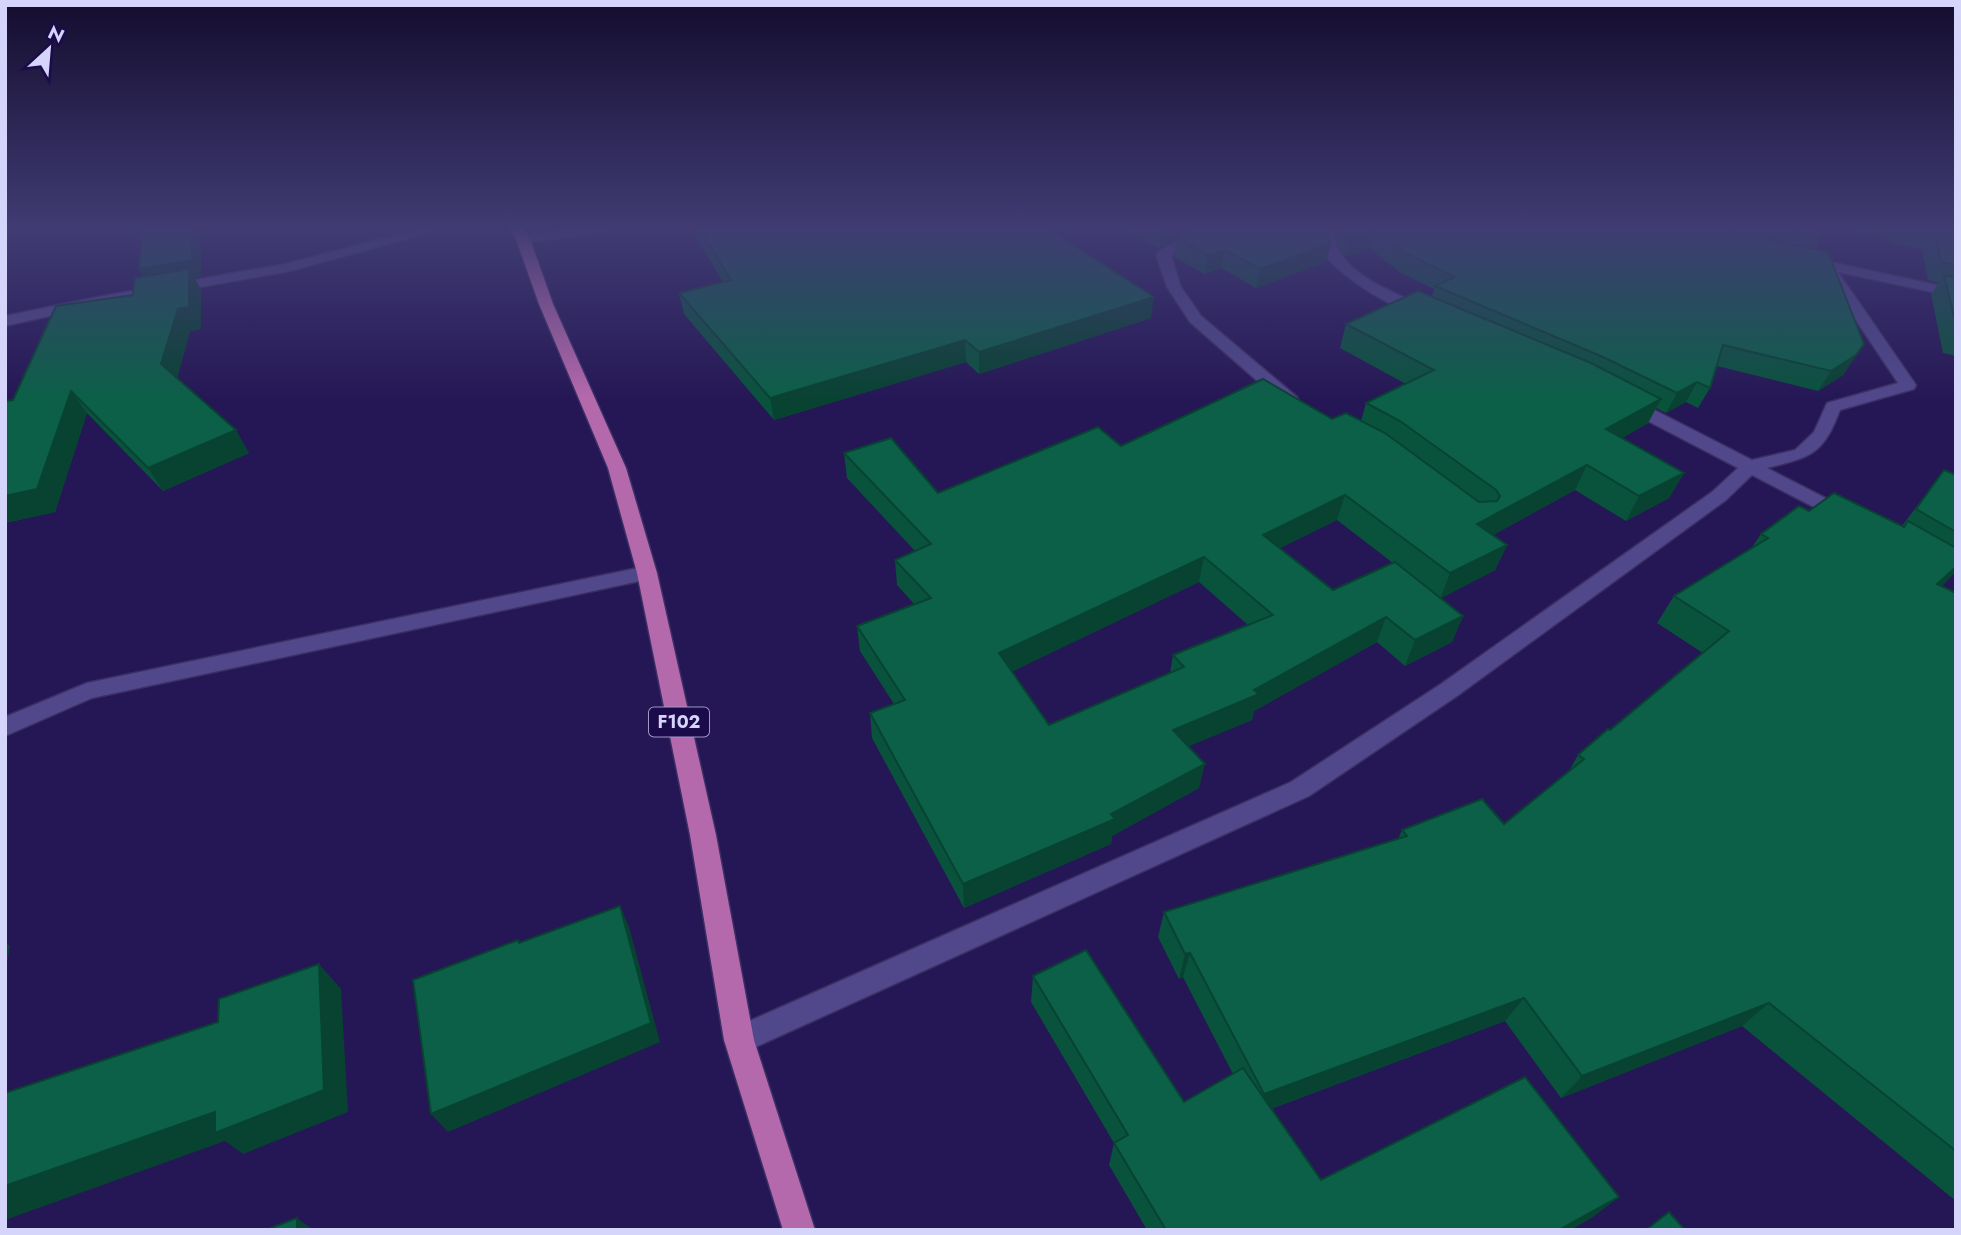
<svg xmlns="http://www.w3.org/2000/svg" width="1961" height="1235" font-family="Jost,sans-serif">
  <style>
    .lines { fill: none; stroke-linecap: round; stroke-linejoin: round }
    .street-casing { stroke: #3c2f64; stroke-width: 3 }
    .primary-casing { stroke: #3c2f64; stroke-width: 3 }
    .street { fill: #50488b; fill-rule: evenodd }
    .primary { fill: #b569ad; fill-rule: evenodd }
    .wall { fill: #09533d; fill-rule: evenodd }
    .shaded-wall { fill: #084332 }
    .building { fill: #0b6047; stroke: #084332; stroke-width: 2; fill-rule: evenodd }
    .labels { text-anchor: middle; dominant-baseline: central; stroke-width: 7; stroke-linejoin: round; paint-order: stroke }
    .shield { fill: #1c0b4a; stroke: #9e98c6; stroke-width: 2 }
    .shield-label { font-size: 18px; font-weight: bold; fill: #d5d4fb }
  </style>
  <rect width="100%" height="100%" fill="#251755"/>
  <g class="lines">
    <g class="street-casing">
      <g id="street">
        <path d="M427,227h24l-165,45 -183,32 -98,22v-10l98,-20 182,-32z"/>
        <path d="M581,227h40l-7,4 -91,12 -7,-4 7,-4z"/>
        <path d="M1220,227h14l4,6 -2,3 -49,10 -16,10 10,31 20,29 96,81 2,4 -2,4h-12l-95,-83 -23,-35 -11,-32 2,-3 20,-12 45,-9z"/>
        <path d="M1320,227h14c-2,45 59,65 93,80l3,3 -3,3c-22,6 -91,-39 -102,-59 -5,-10 -5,-16 -5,-27z"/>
        <path d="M1820,260l136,29v8l-118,-25 78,113 -2,4 -74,21c-17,45 -29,47 -73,58l84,43 3,4 -3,4h-14l-85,-44 -26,25 -269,196 -148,100 -560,254 -10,4 -10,-4 -5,-10 5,-10 562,-248 150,-98 271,-192 26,-24 -117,-61 -2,-4 2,-4h12l119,61 43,-10 19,-18 13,-29 71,-20 -77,-115 -8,-4z"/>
        <path d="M647,566l7,2 3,5 -3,5 -562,120 -87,38v-19l82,-34z"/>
      </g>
    </g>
    <g class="primary-casing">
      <path id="primary" d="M508,227h14l8,12 23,65 73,164 31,105 59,262 38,205 61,190h-32l-59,-190 -34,-205 -53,-262 -29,-105 -69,-164 -23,-65z"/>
    </g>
    <use href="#street" class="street"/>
    <use href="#primary" class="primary"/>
  </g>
  <g class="wall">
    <path d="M142,227h59v49l-7,1 7,13v39l-11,2 -13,47 72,75 -86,38 -76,-78 -32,99 -50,11v-122l8,-1 120,-105 10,-19 -4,-7z"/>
    <path d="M693,227h352l106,91 -172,56 -13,-12 -192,58 -90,-106 -5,-21 44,-11 -27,-44z"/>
    <path d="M1119,227h203l9,16 -5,19 -70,26 -35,-20 -16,6 -31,-17 3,-20 -17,12z"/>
    <path d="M1336,227h482l4,10 -8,12 50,95 -21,31 -25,16 -101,-25 -7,22 -12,20 -12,-6 -20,11 -10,-5 -8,15 -26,15 62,35 -15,25 -43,23 -51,-31 -82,45 14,10 -12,25 -54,28 22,18 -11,26 -47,24 -28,-24 -123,69 -2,9 -64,26 11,42 -87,48 -1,8 -147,64 -92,-170 -2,-25 24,-9 -34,-53 -3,-25 58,-21 -18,-20 -2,-25 20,-9 -68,-73 -3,-25 94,40 183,-47 211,-27 29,2 5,-18 40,-19 -66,-36 6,-24 86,-28 2,-7 -33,-16 -31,-24 -26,8 -7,-11zM1337,520l56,43 -60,27 -53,-42zM1199,582l49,43 -75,30 -3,18 -121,52 -37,-54z"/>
    <path d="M1820,227h136v129l-13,-3 -12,-59 8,-11 -11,-3 -6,-31 -32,-5 -3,-8z"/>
    <path d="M1944,470l12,5v96l-14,15 14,7v608l-214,-175 -181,72 -56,-77 -234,88 50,71 272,37 -23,13h-423l-38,-65 5,-22 -83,-141 2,-26 151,126 49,-28 -50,-97 -4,2 -21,-42 6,-25 234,-73 4,-9 102,-6 64,-51 10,-18 125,-102 -46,-30 17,-27 77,-47 10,-15 48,-23 93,15z"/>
  </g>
  <g class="shaded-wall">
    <path d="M192,227h9v49l-7,1 7,13v39l-11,2 -15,55 -14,-22 -13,-79 -9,-16z"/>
    <path d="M1167,227h52l-42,10 -17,12 2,-18z"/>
    <path d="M1374,230l-4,19 -26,8 4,-19z"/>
    <path d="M1331,243l-5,19 -70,26 4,-19z"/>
    <path d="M1224,250l-3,18 -16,6 3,-19z"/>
    <path d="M1154,297l-3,21 -172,56v-22z"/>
    <path d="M965,340l1,22 -192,58 -4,-22z"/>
    <path d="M1864,344l-21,31 -25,16 13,-20z"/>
    <path d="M1697,382l-11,20 -20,11 11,-20z"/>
    <path d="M71,391l16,22 -32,99 -50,11v-27z"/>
    <path d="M1661,399l-13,24 -54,31 12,-25z"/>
    <path d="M236,430l13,23 -86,38 -15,-23z"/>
    <path d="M1587,465l-12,25 -108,59 10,-25z"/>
    <path d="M1684,473l-15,25 -43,23 13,-25z"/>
    <path d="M1345,495l-8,25 -81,40 7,-25z"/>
    <path d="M1507,545l-12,25 -55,29 10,-26z"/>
    <path d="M1204,557l-5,25 -200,96v-25z"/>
    <path d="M1956,567v4l-10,11 -32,29 23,-27z"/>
    <path d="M1463,616l-11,26 -47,24 10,-26z"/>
    <path d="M1386,617l-9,25 -123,69 -2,9 -84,35 5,-25 81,-40z"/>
    <path d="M1205,764l-6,24 -87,48 -1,8 -147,64 -1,-24 148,-70z"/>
    <path d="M620,906l9,21 31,115 -212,90 -17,-18z"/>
    <path d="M5,942l5,4 -5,28z"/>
    <path d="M1190,953l-7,24 -4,2 6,-25z"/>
    <path d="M319,964l22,25 7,123 -105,42 -18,-13 -220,79v-34z"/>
    <path d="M1524,998l-19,23 -251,94 10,-21z"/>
    <path d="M1769,1003l-27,23 -181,72 21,-22z"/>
    <path d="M1619,1197l-26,20 -23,13h-11z"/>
    <path d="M297,1218l16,12h-16z"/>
  </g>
  <g class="building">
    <path d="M142,227h50v33l-53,9z"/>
    <path d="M698,227h347l109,70 -175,55 -14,-12 -195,58 -91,-105 52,-13z"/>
    <path d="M1155,227h12l-5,4z"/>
    <path d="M1204,227h118l9,16 -71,26 -36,-19 -16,5 -31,-17 14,-8z"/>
    <path d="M1342,227h367l119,25 36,92 -8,11 -25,16 -108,-26 -13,43 -13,-6 -20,11 -74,-36 -168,-71 20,-9 -48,-23 -33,-24 -26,8z"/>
    <path d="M1775,227h43l4,10z"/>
    <path d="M1915,227h41v38l-15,-3 -7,-32z"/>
    <path d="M189,269v38l-11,2 -17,55 75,66 -88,38 -77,-77 -34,98 -32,7v-95l8,-1 43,-94 77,-11 2,-17z"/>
    <path d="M1944,275l12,2v48z"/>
    <path d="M1418,291l173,72 70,36 -55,30 78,44 -45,23 -52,-31 -110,59 30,21 -57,28 -105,-78 -82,40 70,55 62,-28 68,54 -48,24 -29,-23 -132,73 5,4 -86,36 32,34 -94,50 4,5 -152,65 -93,-171 35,-13 -48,-74 74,-28 -36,-38 36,-16 -87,-91 47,-15 47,55 160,-66 23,19 142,-67 69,40 14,-6 39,20 94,69 18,-1 3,-5 -4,-6 -96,-69 -34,-18 68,-33 -88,-46zM1204,557l69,58 -100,40 11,12 -135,58 -50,-72z"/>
    <path d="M1944,470l12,5v57l-40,-23z"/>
    <path d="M1834,493l70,34 4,-6 48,27v19l-19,17 19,9v558l-187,-148 -187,73 -58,-78 -260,96 -74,-141 -5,1 -21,-42 243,-76 -5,-6 80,-31 22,25 80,-65 -6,-4 30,-26 2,1 119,-99 -55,-35 94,-58 -7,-4 38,-28 10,5z"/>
    <path d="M620,906l31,117 -220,91 -18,-134 105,-40 1,3z"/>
    <path d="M1086,950l98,152 59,-34 78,112 204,-103 94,120 -60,33h-393l-52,-87 14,-8 -95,-159z"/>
    <path d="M319,964l5,126 -109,43v-21l-210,74v-93l213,-71 1,-23z"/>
    <path d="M1669,1212l16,18h-39z"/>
    <path d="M297,1218v12h-31z"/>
  </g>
  <linearGradient id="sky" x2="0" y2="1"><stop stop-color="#140d2f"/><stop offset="0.57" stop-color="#403c73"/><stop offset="1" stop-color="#403c73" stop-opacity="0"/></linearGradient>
  <rect width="1961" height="400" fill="url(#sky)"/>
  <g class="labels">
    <rect class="shield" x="649" y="707.5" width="60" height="29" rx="5"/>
    <g class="shield-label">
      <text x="679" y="722">F102</text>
    </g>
  </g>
  <rect width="1961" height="1235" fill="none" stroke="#d5d4fb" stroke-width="14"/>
  <g transform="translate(49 49) rotate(26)" stroke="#1c0b4a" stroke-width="5" paint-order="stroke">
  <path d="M0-5L12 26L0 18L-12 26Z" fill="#d5d4fb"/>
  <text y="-10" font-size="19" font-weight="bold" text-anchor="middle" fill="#d5d4fb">N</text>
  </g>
</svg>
